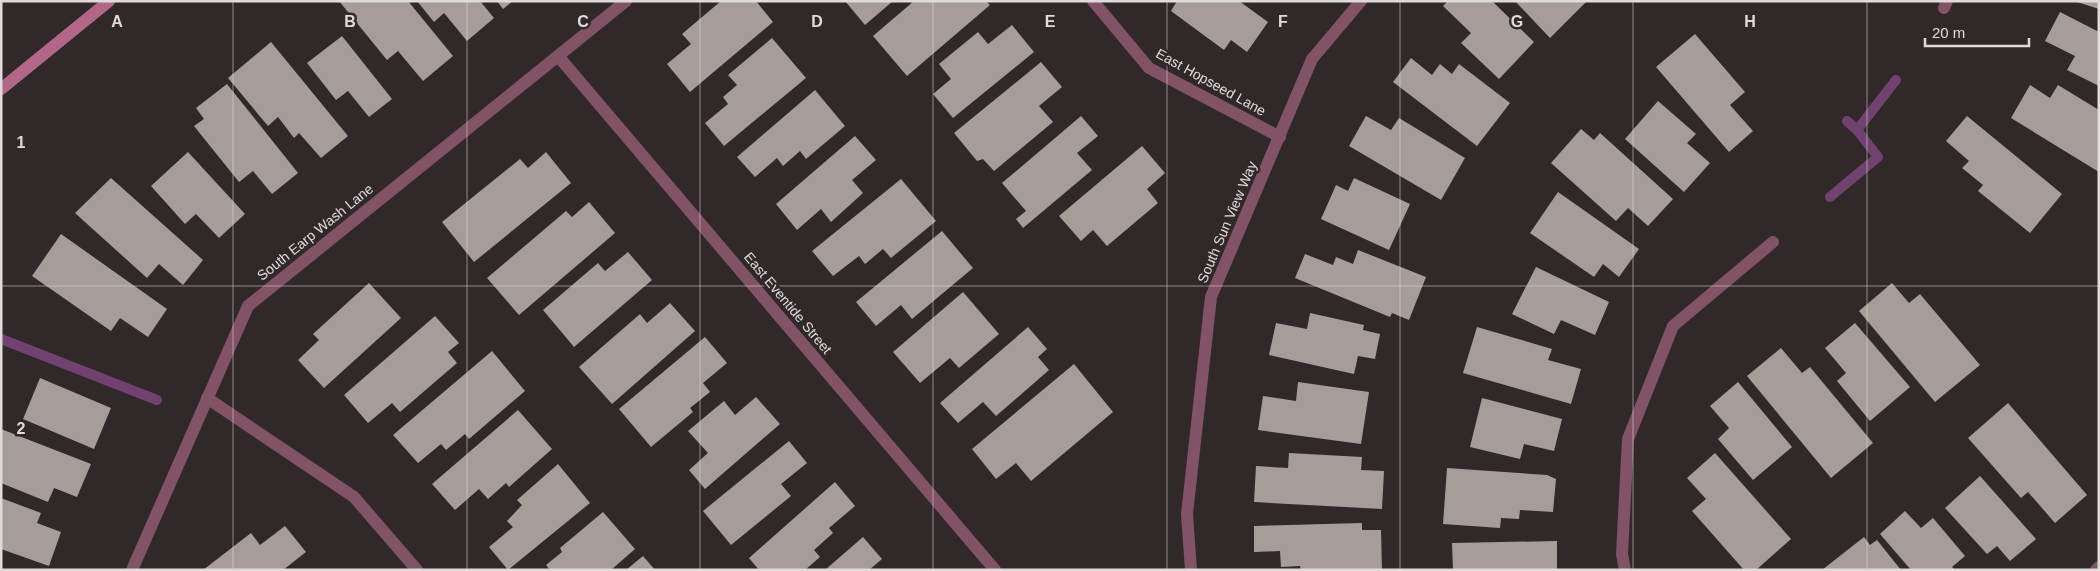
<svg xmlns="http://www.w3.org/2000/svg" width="2100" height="571" font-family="Helvetica,sans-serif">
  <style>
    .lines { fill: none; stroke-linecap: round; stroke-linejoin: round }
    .stream { stroke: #714270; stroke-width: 10 }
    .building { fill: #a69d9a }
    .street { stroke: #825266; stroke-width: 12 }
    .secondary { stroke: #b26788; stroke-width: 12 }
    .grid { fill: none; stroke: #e0dbdb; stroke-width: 1; stroke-opacity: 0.55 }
    .labels { text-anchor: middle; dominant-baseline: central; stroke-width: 5; stroke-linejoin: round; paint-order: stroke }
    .street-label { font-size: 14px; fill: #e0dbdb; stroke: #312929 }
    .grid-label { font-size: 16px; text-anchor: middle; font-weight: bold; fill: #e0dbdb; stroke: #312929; stroke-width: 5; stroke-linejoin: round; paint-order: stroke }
  </style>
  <rect width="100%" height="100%" fill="#312929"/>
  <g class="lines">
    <g class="stream">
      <path d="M1847,121l10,9 39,-50"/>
      <path d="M1830,197l48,-40 -21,-27"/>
      <path d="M1,339l156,61"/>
    </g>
  </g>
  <g class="building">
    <path d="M339,1h69l45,55 -30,25 -25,-30 -11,9z"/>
    <path d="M417,1h63l14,17 -27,23 -23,-28 -10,9z"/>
    <path d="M497,1h16l-10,8z"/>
    <path d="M721,1h35l17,21 -83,70 -23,-28 24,-20 -9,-10z"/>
    <path d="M845,1h48l-28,24z"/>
    <path d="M914,1h72l4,4 -83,71 -34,-40z"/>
    <path d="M1177,1h62l29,21 -21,30 -16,-12 -7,10 -53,-39z"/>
    <path d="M1448,1h44l42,41 -35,37 -38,-36 10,-10 -28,-27z"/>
    <path d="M1515,1h72l-37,37z"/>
    <path d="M2077,1h22v8l-22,-7z"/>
    <path d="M2060,12l39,20v54l-32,-16 8,-14 -30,-15z"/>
    <path d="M1012,25l22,27 -81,66 -20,-24 18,-15 -12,-15 39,-32 10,12z"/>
    <path d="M1695,34l50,58 -15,13 23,26 -24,21 -73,-85z"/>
    <path d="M342,36l50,63 -23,18 -21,-26 -12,9 -29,-37z"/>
    <path d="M772,38l34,40 -82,68 -19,-23 23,-19 -5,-7 14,-12 -9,-10z"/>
    <path d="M271,42l77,94 -27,22 -22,-25 -5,5 -16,-21 -10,9 -40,-48z"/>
    <path d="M1411,58l21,17 8,-11 12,10 7,-10 51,39 -33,43 -84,-64z"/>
    <path d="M1041,62l21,25 -23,19 14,16 -59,49 -11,-12 -6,2 -23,-28z"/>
    <path d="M227,84l71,89 -26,21 -19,-23 -14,11 -45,-56 10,-7 -8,-11z"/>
    <path d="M2030,85l20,13 8,-13 41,25v62l-88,-54z"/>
    <path d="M815,90l30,36 -39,33 -6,-8 -17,15 -6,-8 -22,19 -18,-20z"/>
    <path d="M1658,101l38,33 -9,9 23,20 -26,29 -59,-53z"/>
    <path d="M1081,116l17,20 -21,17 15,17 -69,58 -7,-9 10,-8 -24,-28z"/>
    <path d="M1366,116l25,14 8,-12 66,40 -24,42 -92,-54z"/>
    <path d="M1967,116l95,78 -32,39 -52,-42 5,-6 -21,-17 7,-7 -23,-20z"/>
    <path d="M1581,129l13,11 6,-7 73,66 -25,27 -20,-18 -12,13 -65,-58z"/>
    <path d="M855,136l21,24 -24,20 11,13 -32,29 -10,-13 -24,21 -21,-26z"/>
    <path d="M1142,146l23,27 -18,16 11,14 -51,43 -14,-16 -12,11 -22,-25z"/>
    <path d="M188,152l57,62 -26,24 -23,-24 -11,10 -34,-38z"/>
    <path d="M546,152l25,31 -97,79 -32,-40 78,-63 8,9z"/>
    <path d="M111,178l92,82 -20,25 -24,-21 -12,14 -72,-65z"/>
    <path d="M1354,178l56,26 -21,46 -68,-31 15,-34 12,6z"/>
    <path d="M901,179l35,42 -45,37 -8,-9 -18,15 -6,-8 -26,20 -21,-25z"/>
    <path d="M1558,192l81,57 -20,28 -16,-13 -9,13 -64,-44z"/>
    <path d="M589,202l26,31 -96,82 -32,-37 79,-67 6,6z"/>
    <path d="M942,231l31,37 -61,51 -11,-14 -25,21 -20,-24z"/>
    <path d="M61,234l106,75 -19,28 -28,-19 -9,13 -79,-55z"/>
    <path d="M1358,250l68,27 -17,43 -17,-7 -2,4 -95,-39 10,-24 28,11 3,-8 17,7z"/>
    <path d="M628,252l24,28 -78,67 -31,-37 55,-47 7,8z"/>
    <path d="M1536,267l73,35 -14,33 -34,-15 -7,14 -42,-20z"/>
    <path d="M369,283l32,35 -77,70 -26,-28 21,-20 -6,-6z"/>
    <path d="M1892,283l17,20 11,-9 60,71 -45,37 -76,-91z"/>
    <path d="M963,292l36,42 -40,34 -9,-10 -30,25 -27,-31z"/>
    <path d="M670,303l25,28 -83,73 -33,-37 61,-53 7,9z"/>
    <path d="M1310,313l54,12 -1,5 17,4 -5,25 -17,-3 -4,18 -85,-19 7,-32 31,6z"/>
    <path d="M435,316l24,27 -11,9 9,11 -57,49 -8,-9 -24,20 -24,-28z"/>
    <path d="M1855,323l55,64 -40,34 -33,-40 9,-8 -21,-25z"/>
    <path d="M1028,327l19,22 -9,8 11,13 -53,46 -13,-14 -25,21 -18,-20z"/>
    <path d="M1477,327l75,22 -4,11 33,9 -10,35 -108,-31z"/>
    <path d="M705,337l22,26 -24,20 7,9 -20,16 3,4 -42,35 -32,-38z"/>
    <path d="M1781,348l21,25 8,-6 63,76 -42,35 -84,-102z"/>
    <path d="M492,351l33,40 -56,48 -4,-5 -19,16 -5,-6 -23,19 -25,-28z"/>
    <path d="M1074,364l39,48 -82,69 -15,-18 -20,16 -24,-30z"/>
    <path d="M40,378l71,30 -17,41 -71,-30z"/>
    <path d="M1298,382l71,10 -8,52 -103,-14 5,-34 33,5z"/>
    <path d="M1738,382l54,65 -39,33 -35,-41 11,-11 -19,-22z"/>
    <path d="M756,397l24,27 -75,65 -16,-19 19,-17 -20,-22 36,-30 11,14z"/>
    <path d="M1482,398l80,21 -8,32 -30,-7 -4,15 -50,-12z"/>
    <path d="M2008,403l79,92 -32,28 -27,-31 -7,6 -53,-60z"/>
    <path d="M518,410l34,39 -43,38 -3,-4 -18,16 -9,-10 -24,21 -23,-26z"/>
    <path d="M1,429l90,35 -14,33 -23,-9 -6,14 -47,-19z"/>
    <path d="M789,441l18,22 -26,21 10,12 -60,49 -28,-34z"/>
    <path d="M1289,453l73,4 -1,13 23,1 -2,38 -128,-7 2,-36 32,2z"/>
    <path d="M1715,453l76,86 -35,31h-12l-52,-59 14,-12 -19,-21z"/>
    <path d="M558,464l32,39 -82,67 -19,-23 24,-20 -6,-6 15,-16 -5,-5z"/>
    <path d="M1447,468l100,7 9,4 -3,33 -33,-2 -1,9 -18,-1 -1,10 -57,-4z"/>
    <path d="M1980,476l56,63 -26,22 -13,-15 -10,8 -42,-46z"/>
    <path d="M835,482l20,24 -26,22 4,5 -19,17 6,7 -15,13h-46l-10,-12z"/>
    <path d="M1,498l40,15 -4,10 24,9 -12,34 -48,-17z"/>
    <path d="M1905,511l16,17 12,-10 32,38 -13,11 3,3h-44l-31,-36z"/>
    <path d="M603,512l32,37 -24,21h-61l-4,-5 16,-13 -2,-4z"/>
    <path d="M1362,523v7h19l1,40h-81l-1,-4 -19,1 -1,-16 -26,1v-26z"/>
    <path d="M285,526l21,26 -23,18h-80l48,-37 9,12z"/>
    <path d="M863,537l19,22 -13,11h-44z"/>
    <path d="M1864,537l6,8 7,-5 24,30h-79z"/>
    <path d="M1557,541v29h-104l-1,-27z"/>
    <path d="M643,556l12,14h-29z"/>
  </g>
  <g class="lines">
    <g class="street">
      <path d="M1093,1l56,67 131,69"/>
      <path d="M1944,8l3,-7"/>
      <path d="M558,56l437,514"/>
      <path d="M207,398l147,99 63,73"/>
      <path d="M132,570l116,-264 378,-305"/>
      <path d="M1191,570l-4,-56 24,-217 101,-238 49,-58"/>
      <path d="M1625,570l-3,-16 6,-115 45,-113 100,-84"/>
      <path d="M2096,570l3,-3"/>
    </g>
    <path class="secondary" d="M1,89l108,-88"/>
  </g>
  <path class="grid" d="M233,1v569M467,1v569M700,1v569M933,1v569M1167,1v569M1400,1v569M1633,1v569M1867,1v569M1,286h2098"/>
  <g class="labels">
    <g class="street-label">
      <text transform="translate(1211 82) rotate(29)">East Hopseed Lane</text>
      <text transform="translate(1227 222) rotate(-67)">South Sun View Way</text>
      <text transform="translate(315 232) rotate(-39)">South Earp Wash Lane</text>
      <text transform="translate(788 303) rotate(50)">East Eventide Street</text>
    </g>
  </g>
  <g class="grid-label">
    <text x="117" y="27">A</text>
    <text x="350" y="27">B</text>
    <text x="583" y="27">C</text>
    <text x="817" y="27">D</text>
    <text x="1050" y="27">E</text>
    <text x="1283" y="27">F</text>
    <text x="1517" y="27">G</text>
    <text x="1750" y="27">H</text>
    <text x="21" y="148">1</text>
    <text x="21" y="434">2</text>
  </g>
  <rect width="2100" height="571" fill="none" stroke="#e0dbdb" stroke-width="5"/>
  <path d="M1925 38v8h104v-8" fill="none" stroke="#e0dbdb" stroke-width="2.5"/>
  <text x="1932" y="38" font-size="15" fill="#e0dbdb" stroke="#312929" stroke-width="4" paint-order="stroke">20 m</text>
</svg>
